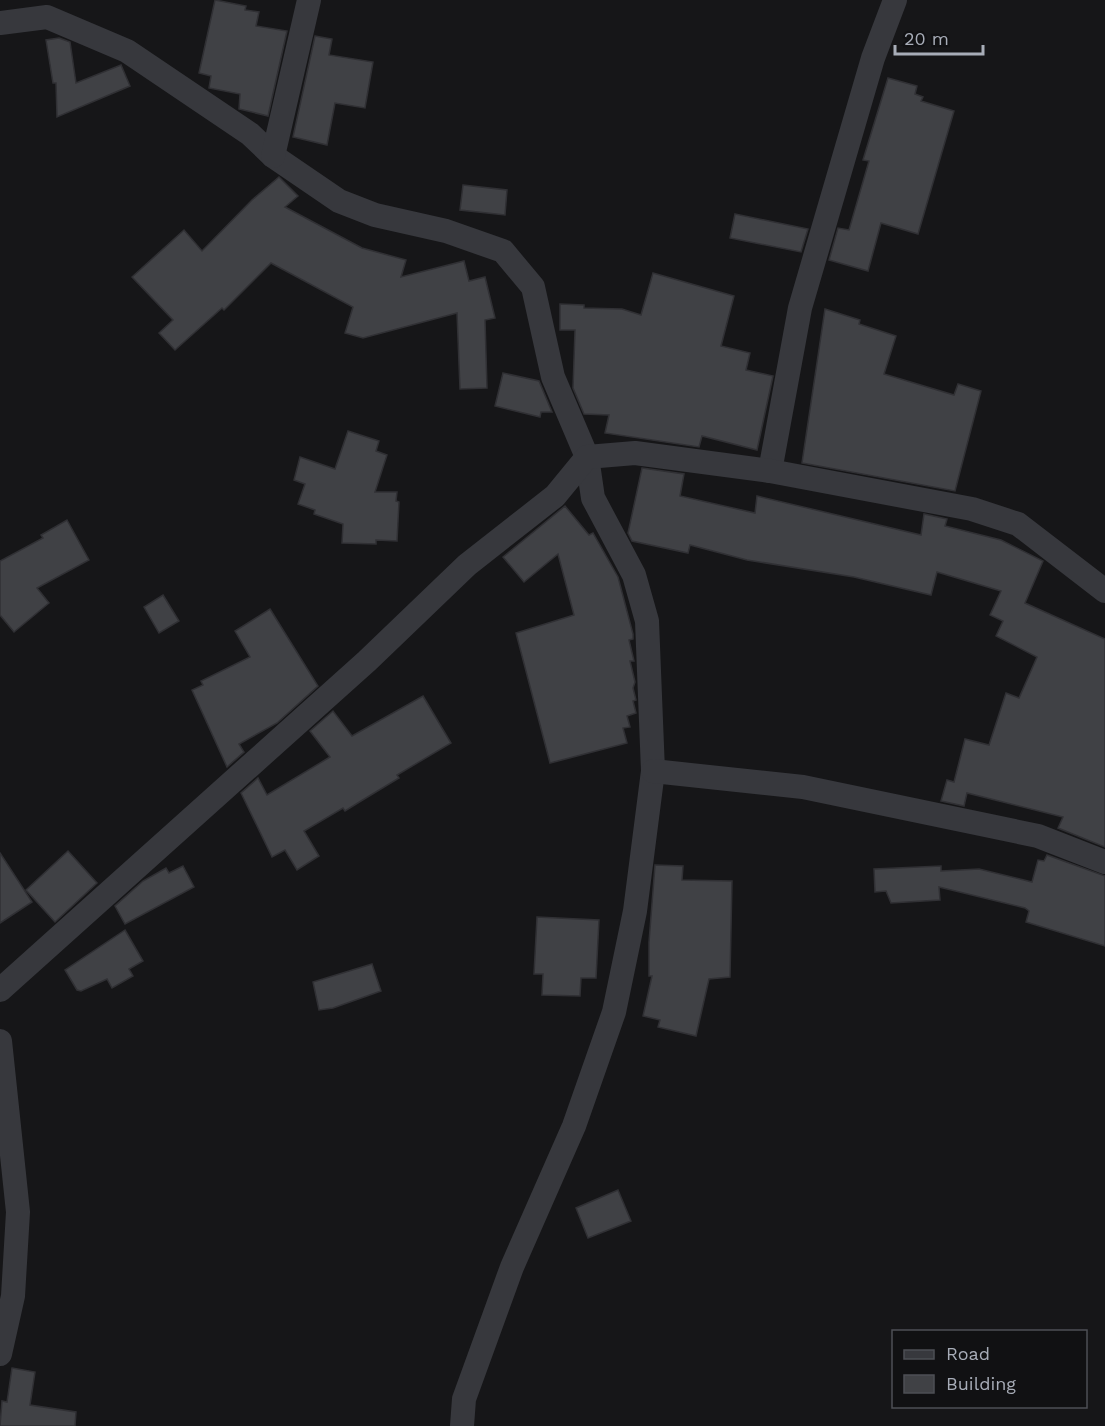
<svg xmlns="http://www.w3.org/2000/svg" width="1105" height="1426" font-family="'Work Sans',sans-serif">
  <style>
    .building { fill: #404145; stroke: #303034; stroke-width: 1.5 }
    .lines { fill: none; stroke-linecap: round; stroke-linejoin: round }
    .minor { stroke: #37383d; stroke-width: 24 }
  </style>
  <rect width="100%" height="100%" fill="#161618"/>
  <g class="building">
    <path d="M215,0l31,6 -1,4 14,2 -3,14 31,5 -19,85 -29,-7 1,-15 -31,-6 2,-12 -12,-3z"/>
    <path d="M315,36l17,3 -3,16 44,7 -8,46 -30,-5 -8,42 -34,-8z"/>
    <path d="M59,38l11,4 6,41 45,-18 9,21 -73,31 -1,-34h-3l-7,-43z"/>
    <path d="M888,78l29,8 -2,8 8,3 -2,4 33,10 -36,123 -37,-11 -13,48 -39,-11 9,-32 11,2 20,-69 -6,-1z"/>
    <path d="M279,177l19,19 -13,11 77,41 44,12 -5,17 63,-16 5,20 16,-4 10,41 -10,2 2,68 -27,1 -3,-76 -94,25 -18,-5 8,-26 -82,-44 -47,47 -2,-2 -47,42 -16,-17 14,-13 -41,-43 52,-47 18,21 50,-51z"/>
    <path d="M463,185l44,5 -2,25 -45,-5z"/>
    <path d="M735,214l73,15 -7,23 -71,-14z"/>
    <path d="M653,273l81,23 -13,50 29,7 -4,17 27,6 -16,74 -55,-14 -3,11 -94,-14 4,-18 -25,-1 -11,-26 2,-58h-15v-26l24,1v3l38,1 19,6z"/>
    <path d="M825,309l35,11 -1,4 37,12 -12,38 70,21 4,-11 23,7 -26,100 -153,-28z"/>
    <path d="M503,373l36,8 13,31h-11l-1,5 -45,-11z"/>
    <path d="M348,431l31,10 -3,10 11,4 -12,37h22l-1,9 3,1 -2,39 -21,-1v4l-34,-1 1,-19 -29,-10 1,-4 -17,-6 7,-20 -11,-4 6,-23 35,12z"/>
    <path d="M642,468l42,6 -4,22 75,17 2,-17 164,39 3,-21 23,5 -2,7 56,14 42,21 -18,42 80,36v208l-47,-19 5,-11 -96,-24 -3,13 -23,-5 6,-21 7,2 11,-43 24,6 17,-52 13,5 18,-41 -41,-21 7,-15 -13,-6 11,-24 -64,-19 -6,23 -77,-18 -107,-17 -57,-15 -2,8 -56,-12 -4,-8z"/>
    <path d="M565,506l24,29 4,-2 25,44 15,57v5l-4,1 5,21h-4l5,21 -2,6 3,12 -3,1 3,12 -9,3 3,11 -7,1 4,15 -77,20 -34,-130 58,-18 -16,-61 -34,28 -21,-25z"/>
    <path d="M67,520l22,40 -52,28 12,15 -35,29 -14,-17v-54l43,-23 -2,-3z"/>
    <path d="M163,595l16,26 -20,12 -15,-26z"/>
    <path d="M270,609l48,77 -41,37 -38,21 5,8 -17,15 -35,-77 11,-5 -2,-4 49,-24 -15,-26z"/>
    <path d="M423,696l28,47 -54,32 2,3 -38,23 -16,10 -2,-3 -39,23 15,25 -22,14 -12,-20 -13,7 -31,-64 17,-15 9,17 63,-38 -20,-26 23,-20 19,25z"/>
    <path d="M68,851l29,32 -42,39 -29,-32z"/>
    <path d="M0,853l32,49 -32,21z"/>
    <path d="M1047,855l58,21v70l-79,-24 3,-11 -4,-3 -86,-21 1,13 -49,3 -5,-12 -11,1 -1,-23 67,-3v5l38,-2 53,13 6,-22 6,1z"/>
    <path d="M655,865l28,1 -1,14 50,1 -2,96 -21,2 -13,57 -38,-9 2,-7 -17,-4 9,-40h-3v-34z"/>
    <path d="M183,866l11,21 -69,37 -10,-18 28,-25 23,-13 3,5z"/>
    <path d="M537,917l62,3 -3,58h-15l-1,18 -38,-1 1,-21h-9z"/>
    <path d="M125,930l18,31 -14,8 4,7 -21,12 -5,-9 -26,12 -4,-1 -12,-20z"/>
    <path d="M372,964l9,27 -48,17 -14,2 -6,-28z"/>
    <path d="M618,1190l13,31 -43,17 -12,-30z"/>
    <path d="M12,1368l23,4 -5,33 46,7 -1,14h-75l2,-25 5,1z"/>
  </g>
  <g class="lines">
    <g class="minor">
      <path d="M0,23l47,-6 80,34 123,83 23,22 66,45 36,14 71,16 57,20 30,36 20,90 34,80 6,41 41,77 13,46 6,150 -18,140 -21,101 -40,114 -62,141 -48,132 -2,27"/>
      <path d="M273,156l36,-156"/>
      <path d="M770,471l30,-163 73,-250 22,-58"/>
      <path d="M653,771l150,16 235,49 67,26"/>
      <path d="M0,990l367,-329 100,-96 88,-69 32,-39 48,-4 135,18 202,38 46,15 87,67"/>
      <path d="M0,1041l18,171 -5,84 -13,58"/>
    </g>
  </g>
  <rect x="892" y="1330" width="195" height="78" fill="#111113" stroke="#4d4f55" stroke-width="1.5"/>
  <rect x="904" y="1350" width="30" height="9" fill="#37383d" stroke="#4d4f55" stroke-width="1.5"/>
  <text x="946" y="1360" font-size="18" fill="#a8adb8">Road</text>
  <rect x="904" y="1375" width="30" height="18" fill="#404145" stroke="#4d4f55" stroke-width="1.5"/>
  <text x="946" y="1390" font-size="18" fill="#a8adb8">Building</text>
  <path d="M895 45v9h88v-9" fill="none" stroke="#a8adb8" stroke-width="3"/>
  <text x="904" y="45" font-size="18" fill="#a8adb8" stroke="#111113" stroke-width="4.5" paint-order="stroke">20 m</text>
</svg>
